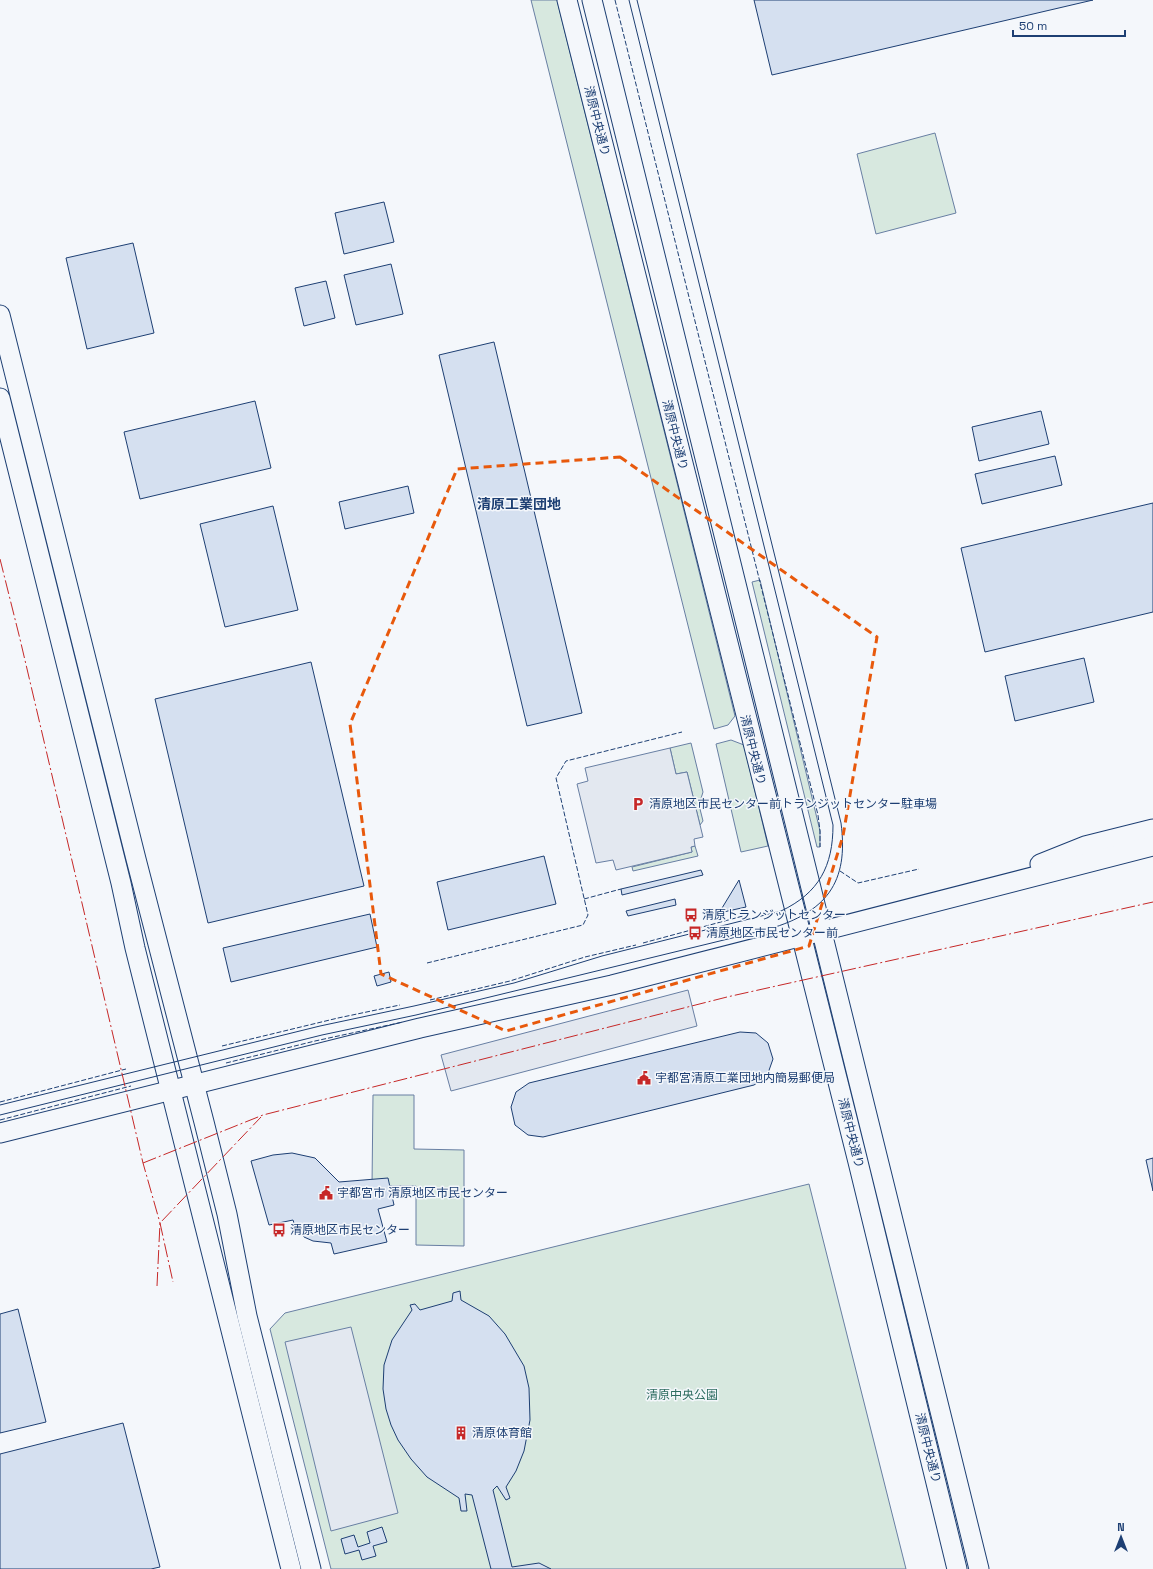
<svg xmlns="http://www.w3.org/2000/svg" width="1153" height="1569" font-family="'Space Grotesk','Noto Sans JP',sans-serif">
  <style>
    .green { fill: #d7e8df; stroke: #687fa3 }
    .parking { fill: #e3e8f0; stroke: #687fa3 }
    .building { fill: #d5e0f0; stroke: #1d3f73 }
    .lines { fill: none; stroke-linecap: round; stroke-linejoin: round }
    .secondary-casing { stroke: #1d3f73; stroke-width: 21 }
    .secondary { stroke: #f4f7fb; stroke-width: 19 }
    .tram { stroke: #1d3f73; stroke-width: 1 }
    .fence { stroke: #1d3f73; stroke-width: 1; stroke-dasharray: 5 2; stroke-linecap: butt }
    .power { stroke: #c62828; stroke-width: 1; stroke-dasharray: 14 3 2 3; stroke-linecap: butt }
    .marked { fill: none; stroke: #e8590c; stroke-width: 3; stroke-dasharray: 8 5; stroke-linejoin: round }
    .labels { text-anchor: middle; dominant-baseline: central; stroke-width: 3; stroke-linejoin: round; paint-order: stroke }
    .street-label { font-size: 12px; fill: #1d3f73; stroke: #f4f7fb }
    .poi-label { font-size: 12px; fill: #1d3f73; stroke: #f4f7fb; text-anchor: start }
    .park-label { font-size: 12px; fill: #2c6c60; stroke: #f4f7fb }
    .quarter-label { font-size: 14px; font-weight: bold; fill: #1d3f73; stroke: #f4f7fb }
  </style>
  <rect width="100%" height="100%" fill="#f4f7fb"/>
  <g class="green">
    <path d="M531,0h26l178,716 -7,9 -14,4z"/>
    <path d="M935,133l21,80 -80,21 -19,-80z"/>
    <path d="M760,580l60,251v16h-3l-65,-265z"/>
    <path d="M731,740l13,5 24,101 -27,6 -25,-108z"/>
    <path d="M691,743l12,49 -4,13 4,16 -3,4 -13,-53 -11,2 -6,-26z"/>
    <path d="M695,846l3,10 -65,15 -1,-4 60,-15 -1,-5z"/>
    <path d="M373,1095h41v54l50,1v96l-48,-1v-59h-44z"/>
    <path d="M809,1184l97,385h-575l-61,-240 15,-16z"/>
  </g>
  <g class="parking">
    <path d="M670,748l6,26 11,-2 16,65 -9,2 1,7 -4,1 1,5 -76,18 -3,-10 -17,3 -19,-79 11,-3 -3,-13z"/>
    <path d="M688,990l9,36 -246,65 -10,-36z"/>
    <path d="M351,1327l47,186 -67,18 -46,-189z"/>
  </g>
  <g class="building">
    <path d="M754,0h339l-321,75z"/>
    <path d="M384,202l10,40 -50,12 -9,-41z"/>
    <path d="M133,243l21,90 -67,16 -21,-91z"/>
    <path d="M391,264l12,50 -47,11 -12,-50z"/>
    <path d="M326,281l9,37 -31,8 -9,-38z"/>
    <path d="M494,342l88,371 -55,13 -88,-371z"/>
    <path d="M255,401l16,67 -131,31 -16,-67z"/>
    <path d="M1041,411l8,33 -70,17 -7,-34z"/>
    <path d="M1055,456l7,29 -80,19 -7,-30z"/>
    <path d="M408,486l6,27 -69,16 -6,-27z"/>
    <path d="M1153,503v109l-168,40 -24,-104z"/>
    <path d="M273,506l25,104 -73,17 -25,-103z"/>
    <path d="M1084,658l10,44 -79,19 -10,-45z"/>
    <path d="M311,662l53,224 -156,37 -53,-224z"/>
    <path d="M544,856l12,48 -108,26 -11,-48z"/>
    <path d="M701,870l2,5 -81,20 -1,-6z"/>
    <path d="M739,880l7,27 -27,6z"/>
    <path d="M675,899l1,6 -48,11 -2,-5z"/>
    <path d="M370,914l7,33 -146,35 -8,-34z"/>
    <path d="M389,972l2,10 -14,4 -3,-10z"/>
    <path d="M740,1032l16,1 12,10 5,16 -6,17 -13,9 -211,52 -15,-2 -13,-10 -4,-18 5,-15 13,-9z"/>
    <path d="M292,1153l23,5 24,24 49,-4 6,27 -16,4 9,33 -53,12 -3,-11 -18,-2 -9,-4 -8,-8 -3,-9 -24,5 -18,-64 22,-6z"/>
    <path d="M1153,1158v33l-7,-31z"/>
    <path d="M460,1291l1,9 28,16 16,18 19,32 5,22 1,32 -6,31 -8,20 -10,16 4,11 -4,2 -9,-14 -4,4 19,77 27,-4 12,6h-60l-19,-74 -7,-1 2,17h-6l-2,-13 -32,-21 -16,-18 -13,-19 -7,-15 -5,-16 -3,-20 1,-24 8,-25 20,-30 -2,-5 5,-1 5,6 32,-9 1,-8z"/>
    <path d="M18,1309l28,113 -46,11v-119z"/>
    <path d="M123,1423l37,144 -9,2h-151v-115z"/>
    <path d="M382,1527l5,15 -14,4 3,10 -14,4 -3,-10 -14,4 -4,-15 13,-4 4,12 12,-4 -3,-11z"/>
  </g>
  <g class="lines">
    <g class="secondary-casing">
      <g id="secondary">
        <path d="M567,0l291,1162 99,407"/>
        <path d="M592,0c129,523 258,1046 387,1569"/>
        <path d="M0,315l136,544 68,263 23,92 20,102 64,253"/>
        <path d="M0,398l121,485 14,65 156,621"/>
        <path d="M1040,864l45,-18 68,-17"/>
        <path d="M0,1133l420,-105 192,-43 541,-139"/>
      </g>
    </g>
    <use href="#secondary" class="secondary"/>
    <g class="tram">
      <path d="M0,1105l320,-79 94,-20 100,-23 88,-27 179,-45c38,-18 52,-45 52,-86l-204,-825"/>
      <path d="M0,1115l322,-80 94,-20 353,-86c57,-17 80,-46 72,-106l-204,-823"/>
    </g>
    <g class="fence">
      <path d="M615,0l203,815 2,16v16"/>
      <path d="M840,871l18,12 61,-14"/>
      <path d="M584,899l37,-10"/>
      <path d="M643,943l100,-27"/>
      <path d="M427,963l156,-38 5,-10 -32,-137 10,-17 116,-29"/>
      <path d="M430,1000l80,-19 75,-24 51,-12"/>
      <path d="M222,1046l116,-28 62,-13"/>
      <path d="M226,1063l89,-22 88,-19"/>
      <path d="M0,1102l126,-33"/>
      <path d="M0,1120l131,-34"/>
    </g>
    <g class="power">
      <path d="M0,559l20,80 123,524 17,60 13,59"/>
      <path d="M143,1163l120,-48 464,-118 426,-95"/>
      <path d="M157,1286l3,-63 101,-106"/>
    </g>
  </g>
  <path class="marked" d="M620,457l257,180 -34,199 -34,110 -303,85 -125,-57 -31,-250 107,-255z"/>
  <defs>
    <g id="parking-bare" transform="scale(1.08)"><path d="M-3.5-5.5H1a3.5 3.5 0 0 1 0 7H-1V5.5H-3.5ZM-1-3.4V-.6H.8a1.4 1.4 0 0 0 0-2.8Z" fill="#c62828" stroke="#f4f7fb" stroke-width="2.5" paint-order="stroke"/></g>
    <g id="bus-bare" transform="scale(1.08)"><path d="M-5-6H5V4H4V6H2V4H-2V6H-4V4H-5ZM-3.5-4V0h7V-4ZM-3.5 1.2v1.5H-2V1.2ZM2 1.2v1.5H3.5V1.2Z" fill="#c62828" stroke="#f4f7fb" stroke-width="2.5" paint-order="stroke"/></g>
    <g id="civic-bare" transform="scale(1.08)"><path d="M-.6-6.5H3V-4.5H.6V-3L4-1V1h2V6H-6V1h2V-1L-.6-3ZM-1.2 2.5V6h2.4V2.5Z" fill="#c62828" stroke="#f4f7fb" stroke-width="2.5" paint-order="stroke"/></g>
    <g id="building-bare" transform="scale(1.08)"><path d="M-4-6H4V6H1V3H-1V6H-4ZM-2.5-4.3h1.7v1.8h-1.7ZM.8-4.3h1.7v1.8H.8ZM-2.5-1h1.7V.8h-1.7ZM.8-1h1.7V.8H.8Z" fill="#c62828" stroke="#f4f7fb" stroke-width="2.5" paint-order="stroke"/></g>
  </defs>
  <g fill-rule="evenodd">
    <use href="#parking-bare" x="638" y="804"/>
    <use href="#bus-bare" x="691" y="915"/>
    <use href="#bus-bare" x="695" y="933"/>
    <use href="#civic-bare" x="644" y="1078"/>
    <use href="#civic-bare" x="326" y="1193"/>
    <use href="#bus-bare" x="279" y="1230"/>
    <use href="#building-bare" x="461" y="1433"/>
  </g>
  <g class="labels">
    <g class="street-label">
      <text transform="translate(597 121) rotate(76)">清原中央通り</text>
      <text transform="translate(675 435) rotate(76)">清原中央通り</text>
      <text transform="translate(753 750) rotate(76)">清原中央通り</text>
      <text transform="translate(851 1133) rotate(76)">清原中央通り</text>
      <text transform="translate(928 1448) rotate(76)">清原中央通り</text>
    </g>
    <g class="poi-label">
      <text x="649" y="804">清原地区市民センター前トランジットセンター駐車場</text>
      <text x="702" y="915">清原トランジットセンター</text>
      <text x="706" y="933">清原地区市民センター前</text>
      <text x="655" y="1078">宇都宮清原工業団地内簡易郵便局</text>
      <text x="337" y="1193">宇都宮市 清原地区市民センター</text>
      <text x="290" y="1230">清原地区市民センター</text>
      <text x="472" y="1433">清原体育館</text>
    </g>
    <g class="park-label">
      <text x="682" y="1395">清原中央公園</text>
    </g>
    <g class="quarter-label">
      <text x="519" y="504">清原工業団地</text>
    </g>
  </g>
  <g transform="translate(1121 1537)" stroke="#f4f7fb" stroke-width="3" paint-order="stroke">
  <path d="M0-3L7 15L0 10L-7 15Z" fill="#1d3f73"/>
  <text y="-6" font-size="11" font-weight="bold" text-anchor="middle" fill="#1d3f73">N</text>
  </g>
  <path d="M1013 30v6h112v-6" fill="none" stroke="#1d3f73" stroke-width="2"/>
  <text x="1019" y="30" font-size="12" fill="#1d3f73" stroke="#f4f7fb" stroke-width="3" paint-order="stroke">50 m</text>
</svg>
